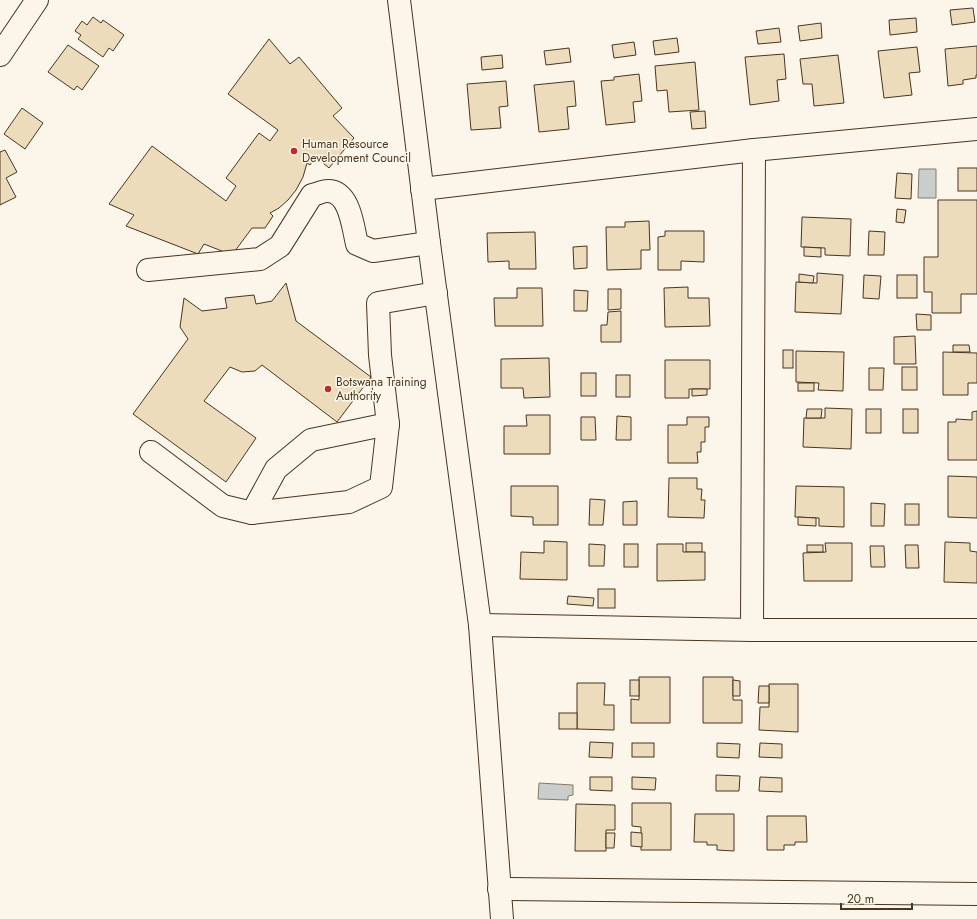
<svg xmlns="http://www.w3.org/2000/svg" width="977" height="919" font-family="Jost,sans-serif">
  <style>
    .water { fill: #c9cecd; stroke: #887966 }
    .building { fill: #ecdcbc; stroke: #4a3520 }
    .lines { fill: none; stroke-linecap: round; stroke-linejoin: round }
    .minor-casing { stroke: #4a3520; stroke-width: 24 }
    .minor { stroke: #fbf6e9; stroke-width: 22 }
    .poi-dot { fill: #c62828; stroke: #fbf6e9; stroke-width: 1.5 }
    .labels { text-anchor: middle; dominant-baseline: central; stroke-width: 3; stroke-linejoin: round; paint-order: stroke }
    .poi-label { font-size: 12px; fill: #4a3520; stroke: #fbf6e9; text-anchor: start }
  </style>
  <rect width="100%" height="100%" fill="#fbf6e9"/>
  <g class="water">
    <path d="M919,169h17v29h-18z"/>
    <path d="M539,783l34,2v10l-5,1v4l-30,-1z"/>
  </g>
  <g class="building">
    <path d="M973,8l2,14 -23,3 -2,-15z"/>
    <path d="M93,17l8,6 2,-3 21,15 -11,16 -4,-3 -6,9 -25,-18 3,-4 -6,-4 7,-10 5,4z"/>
    <path d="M916,18l1,14 -27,3 -1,-15z"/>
    <path d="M821,23l1,15 -22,3 -2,-15z"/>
    <path d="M779,28l2,14 -23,2 -2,-13z"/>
    <path d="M677,38l2,14 -24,3 -2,-14z"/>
    <path d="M269,39l21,25 9,-7 43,51 -9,8 21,22 -25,30 -13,-11 -6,8 -3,-2 -4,14 -7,13 -8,10 -9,8 -9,5 3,3 -8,12h-13l-20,27 -28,-11 -6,10 -72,-28 8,-11 -25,-11 43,-58 74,55 10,-15 -10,-8 33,-45 11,8 8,-11 -50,-36z"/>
    <path d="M634,42l2,13 -22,3 -2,-13z"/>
    <path d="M68,45l31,21 -17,24 -5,-4 -3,4 -26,-18z"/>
    <path d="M977,46v29h-1v3l-13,2v4l-15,2 -3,-37z"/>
    <path d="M917,47l3,25 -11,1 3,22 -28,3 -6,-47z"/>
    <path d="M569,48l2,14 -25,3 -2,-14z"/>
    <path d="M784,54l2,25 -9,1 2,21 -29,4 -5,-48z"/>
    <path d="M502,55l1,13 -21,2 -1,-13z"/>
    <path d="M838,55l6,48 -30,3 -2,-22h-9l-3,-25z"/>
    <path d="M695,62l4,48 -30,2 -2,-22 -10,1 -2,-25z"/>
    <path d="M639,74l3,27 -9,1 2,20 -29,3 -5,-44 13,-1v-3z"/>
    <path d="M506,81l2,25 -9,1 2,21 -30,2 -4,-46z"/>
    <path d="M574,81l2,25 -9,1 2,22 -30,3 -5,-47z"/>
    <path d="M22,108l21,15 -18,26 -21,-15z"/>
    <path d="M705,111l1,17 -14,1 -2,-17z"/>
    <path d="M5,150l12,22 -11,6 10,19 -16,8v-53z"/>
    <rect x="958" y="168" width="19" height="23"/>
    <path d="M897,173l15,1 -1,25 -16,-1z"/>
    <path d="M938,200h39v94h-16v19h-29v-21h-8v-35h14z"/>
    <path d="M897,209l9,1 -2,13 -8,-1z"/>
    <path d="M802,217l49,2 -1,37 -25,-1v-7l-24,-1z"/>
    <path d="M649,221l1,29h-9v19l-34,1 -1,-43h19v-5z"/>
    <path d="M665,231h39v31l-23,-1v9h-23v-33l7,-1z"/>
    <path d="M869,231l16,1 -1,23h-16z"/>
    <path d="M535,232l1,37h-27v-8l-21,1 -1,-29z"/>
    <path d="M587,246v22l-13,1 -1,-22z"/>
    <path d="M804,247l17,1v9l-17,-1z"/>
    <path d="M817,273l26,2 -2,39 -46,-2 1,-30 21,1z"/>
    <path d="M799,274l15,2 -1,7 -14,-1z"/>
    <path d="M864,275l17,1 -2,23 -16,-1z"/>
    <rect x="897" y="275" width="20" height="23"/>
    <path d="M286,283l10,38 75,56 -34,45 -75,-57 -7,6 -13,1 -12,-5 -26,34 52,37 -30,44 -93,-68 55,-75 -8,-12 4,-29 18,13 25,-3 -2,-10 29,-3 2,9 16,-3z"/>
    <path d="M688,287v11h21l1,28 -45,1 -1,-39z"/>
    <path d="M517,288h25l1,38h-48l-1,-28h23z"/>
    <path d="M608,289h13v20l-13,1z"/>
    <path d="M574,290l14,1 -1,20h-13z"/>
    <path d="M621,311v31h-20v-17h6l1,-13z"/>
    <path d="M916,314l15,1v15h-14z"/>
    <path d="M915,336l1,28h-22v-27z"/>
    <path d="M953,345h16l1,7h-17z"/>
    <rect x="783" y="350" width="10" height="18"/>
    <path d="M796,351l48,1 -1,39 -25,-1 1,-7 -23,-1z"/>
    <path d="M943,352l34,1v30h-9v12h-25z"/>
    <path d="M549,358l1,39 -26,1 -1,-10h-22v-29z"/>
    <path d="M665,360h45v29h-21v9h-24z"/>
    <rect x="902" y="367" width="15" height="23"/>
    <path d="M869,368h15l-1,22h-14z"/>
    <rect x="581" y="373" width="15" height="23"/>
    <rect x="616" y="375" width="14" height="22"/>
    <rect x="798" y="383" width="16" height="8"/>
    <path d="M692,389h15v6l-15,1z"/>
    <path d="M825,408l27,1 -1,40 -48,-2 1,-29h21z"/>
    <path d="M807,409h15l-1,9h-15z"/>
    <rect x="866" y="409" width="15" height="24"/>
    <rect x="903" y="409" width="15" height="24"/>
    <path d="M977,411v49h-29v-38h8v-3l16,1v-8z"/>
    <path d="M526,415h24v39h-46v-28h23z"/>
    <path d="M617,416l14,1v23h-15z"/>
    <path d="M581,417h14l1,23h-15z"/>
    <path d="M687,417h22v10h-4v15h-4v10h-4l1,11h-30v-38h19z"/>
    <path d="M948,476l29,1v41l-29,-1z"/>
    <path d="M669,478h28v11h5l-1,11h4l-1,18 -36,-1z"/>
    <path d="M511,486h47v39h-25v-8l-22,-1z"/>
    <path d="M796,486l48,1v40l-25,-1v-8l-24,-1z"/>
    <path d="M590,499l15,1 -2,25h-14z"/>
    <path d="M637,501v24h-14v-23z"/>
    <path d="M871,503l14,1 -1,22h-13z"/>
    <rect x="905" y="504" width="14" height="21"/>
    <path d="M798,517l18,1v8l-18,-1z"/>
    <path d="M544,541l23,1v38l-47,-1 1,-27 23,1z"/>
    <path d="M945,542l25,1v8l7,1v31l-33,-1z"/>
    <rect x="686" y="543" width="16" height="9"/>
    <path d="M825,543h27v38h-48l-1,-28 23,-1z"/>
    <path d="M589,544l16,1 -1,21h-15z"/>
    <rect x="624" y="544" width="14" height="23"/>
    <path d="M657,544h26v8h22v28l-48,1z"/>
    <rect x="807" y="545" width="16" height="7"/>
    <path d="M905,545h13l1,23h-13z"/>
    <path d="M870,546h14l1,21h-14z"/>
    <rect x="598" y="589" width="17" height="19"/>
    <path d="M568,596l26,2 -1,8 -26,-2z"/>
    <path d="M639,677h31v46h-39v-24l8,1z"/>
    <path d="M703,677h30v23h9v23h-39z"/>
    <rect x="630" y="680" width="9" height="16"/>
    <path d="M733,680l7,1v15h-7z"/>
    <path d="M577,683h28l-1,22h10v25l-37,-1z"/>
    <path d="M769,684h29v48l-39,-2 1,-23h9z"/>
    <path d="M759,686h10v17h-11z"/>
    <rect x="559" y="713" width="18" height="16"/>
    <path d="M590,742l23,1 -1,15 -23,-1z"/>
    <rect x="632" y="743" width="22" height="14"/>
    <path d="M717,743l23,1 -1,14 -22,-1z"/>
    <path d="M760,743l22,1v14l-23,-1z"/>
    <path d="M716,775l24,1 -1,15h-23z"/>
    <path d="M590,777h22v14l-22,-1z"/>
    <path d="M632,777l24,1 -1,12 -23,-1z"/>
    <path d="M760,777l22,1v14l-23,-1z"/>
    <path d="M632,803h39v47h-30v-23l-9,-1z"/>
    <path d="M576,804l39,1v25h-9v21h-31z"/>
    <path d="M695,814h39v37l-17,-1v-5h-10v-3h-13z"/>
    <path d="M767,816h39l1,26h-12v3h-11v5h-17z"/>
    <path d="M631,832l11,1v14l-11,-1z"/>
    <path d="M606,833h9l-1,15h-8z"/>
  </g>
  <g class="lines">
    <g class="minor-casing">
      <g id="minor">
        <path d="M399,0l30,243 51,382 22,294"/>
        <path d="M0,55l37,-55"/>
        <path d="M422,189l332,-39 223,-21"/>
        <path d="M148,270l112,-11 20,-13 32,-51c5,-1 11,-4 15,-4 23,-1 26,37 30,53l16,7 56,-8"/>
        <path d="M151,452l72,54 29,7 97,-11 32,-15 7,-63 -8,-69 -2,-52 58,-10"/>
        <path d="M252,513l24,-44 35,-29 77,-16"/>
        <path d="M480,625l272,5h225"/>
        <path d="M752,630l2,-480"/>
        <path d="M499,889l478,5"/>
      </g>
    </g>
    <use href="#minor" class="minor"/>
  </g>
  <g class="poi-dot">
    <circle cx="294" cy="151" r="4"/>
    <circle cx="328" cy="389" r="4"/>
  </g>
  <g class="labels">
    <g class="poi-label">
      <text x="302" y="144">Human Resource<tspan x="302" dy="14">Development Council</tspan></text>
      <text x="336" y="382">Botswana Training<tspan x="336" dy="14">Authority</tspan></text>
    </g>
  </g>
  <path d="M841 903v6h71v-6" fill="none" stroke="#4a3520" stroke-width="2"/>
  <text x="847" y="903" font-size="12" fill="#4a3520" stroke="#fbf6e9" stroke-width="3" paint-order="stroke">20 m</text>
</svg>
